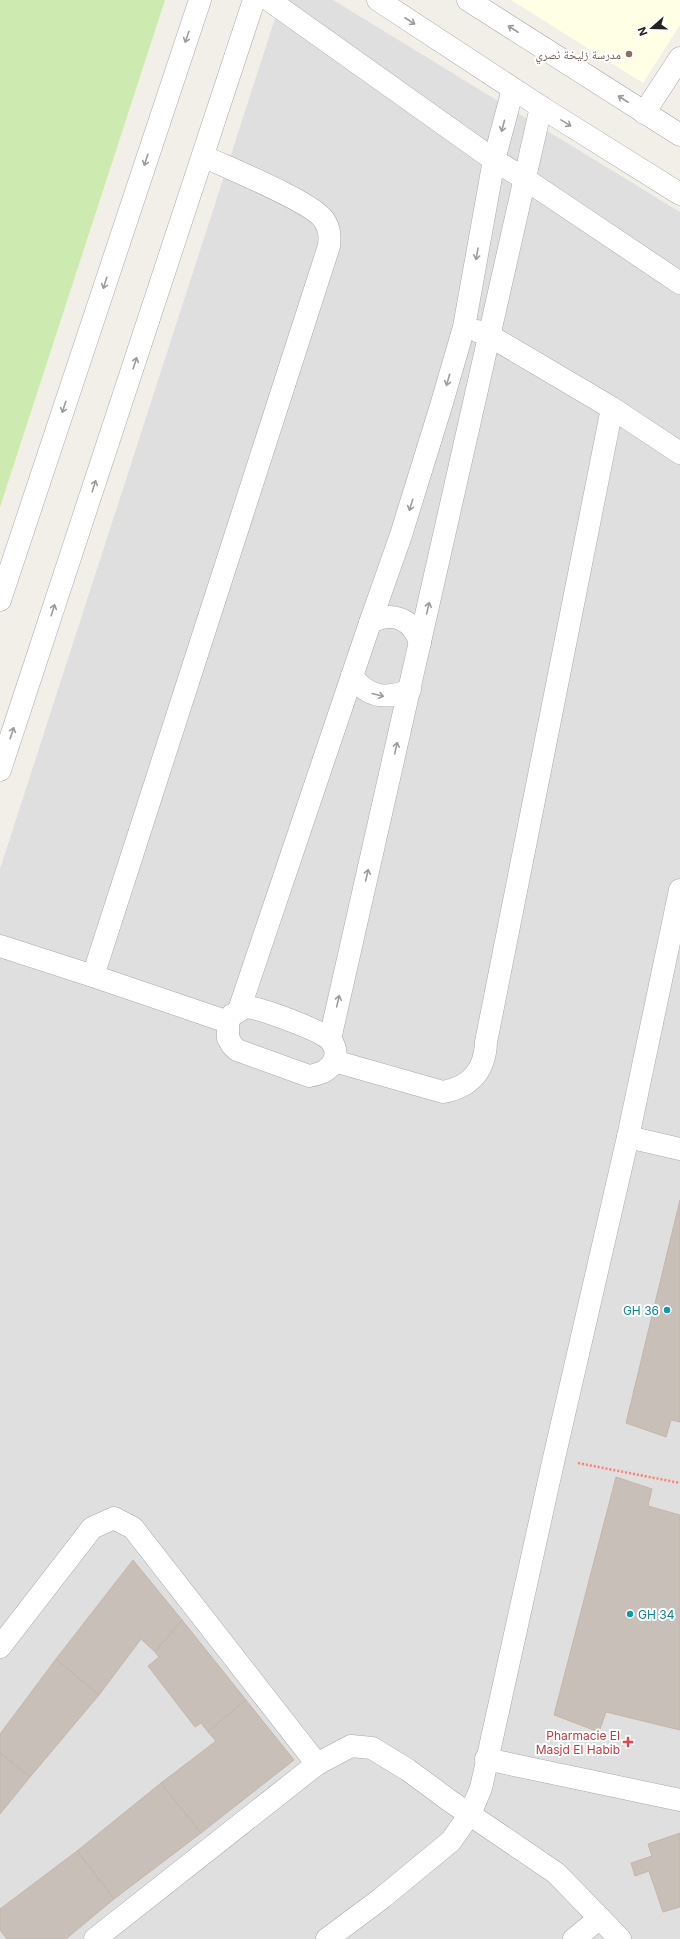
<svg xmlns="http://www.w3.org/2000/svg" width="680" height="1939" font-family="Inter,'Noto Naskh Arabic',sans-serif">
  <style>
    .residential { fill: #e0dfdf }
    .education { fill: #ffffe5 }
    .grass { fill: #cdebb0 }
    .building { fill: #c7bfb8; stroke: #c4b6ab }
    .lines { fill: none; stroke-linecap: round; stroke-linejoin: round }
    .minor-casing { stroke: #a9a9a9; stroke-width: 23 }
    .tertiary-casing { stroke: #a9a9a9; stroke-width: 23 }
    .path { stroke: #fa8072; stroke-width: 2.5; stroke-dasharray: 2 2; stroke-linecap: butt }
    .minor { stroke: #fff; stroke-width: 22 }
    .tertiary { stroke: #fff; stroke-width: 22 }
    .oneway { stroke: #9c9c9c }
    .education-dot { fill: #8d6e63; stroke: #fff; stroke-width: 1.5 }
    .culture-dot { fill: #0f9aa8; stroke: #fff; stroke-width: 1.5 }
    .health-dot { fill: #e0444e; stroke: #fff; stroke-width: 1.5 }
    .labels { text-anchor: middle; dominant-baseline: central; stroke-width: 4; stroke-linejoin: round; paint-order: stroke }
    .education-label { font-size: 12px; fill: #785e54; stroke: #fff; text-anchor: end }
    .culture-label { font-size: 12px; fill: #0d838f; stroke: #fff; text-anchor: end }
    .health-label { font-size: 12px; fill: #be3a42; stroke: #fff; text-anchor: end }
  </style>
  <rect width="100%" height="100%" fill="#f2efe9"/>
  <path class="residential" d="M281,0h52l347,212v1727h-680v-1070z"/>
  <path class="education" d="M511,0h169v25l-37,58z"/>
  <path class="grass" d="M0,0h165l-165,507z"/>
  <g class="building">
    <path d="M680,1200v222l-9,-2 -5,17 -40,-14z"/>
    <path d="M616,1477l36,12 -4,17 32,9v215l-74,-18 -7,20 -45,-17z"/>
    <path d="M133,1560l49,60 -27,32 -14,-13 -42,56 -43,-36z"/>
    <path d="M182,1620l64,80 -38,32 -7,-9 -6,4 -47,-61 11,-9 -4,-5z"/>
    <path d="M56,1659l43,36 -69,82 -30,-24v-19z"/>
    <path d="M246,1700l48,60 -93,73 -40,-50 55,-42 -8,-9z"/>
    <path d="M0,1753l30,24 -30,37z"/>
    <path d="M161,1783l40,50 -87,66 -37,-48z"/>
    <path d="M680,1833v74l-17,5 -14,-41 -14,5 -4,-13 21,-7 -4,-12z"/>
    <path d="M77,1851l37,48 -48,40h-59l-7,-9v-21z"/>
  </g>
  <g class="lines">
    <g class="minor-casing">
      <g id="minor">
        <path d="M269,0l225,160 31,19 155,104"/>
        <path d="M644,113l36,-55"/>
        <path d="M477,331l13,5 122,72 68,45"/>
        <path d="M0,600l200,-600"/>
        <path d="M370,623c22,-13 43,-4 50,20"/>
        <path d="M352,676c15,21 34,24 58,14"/>
        <path d="M0,770l254,-770"/>
        <path d="M0,946l93,30 135,46"/>
        <path d="M93,976l236,-730c1,-10 1,-17 -5,-26 -11,-18 -98,-53 -121,-64"/>
        <path d="M246,1007c14,1 75,23 84,33 5,5 7,13 4,20 -4,11 -14,14 -25,16l-72,-26 -5,-5 -4,-7v-16l4,-7z"/>
        <path d="M239,1010l131,-387 31,-88 40,-129 23,-79 30,-167 19,-71"/>
        <path d="M330,1039l211,-932"/>
        <path d="M334,1061l109,31c28,-5 42,-22 43,-50l126,-634"/>
        <path d="M628,1137l52,12"/>
        <path d="M0,1647l92,-119 22,-10 19,10 184,236"/>
        <path d="M486,1759l194,41"/>
        <path d="M95,1939l222,-175 34,-18 21,2 36,22 42,31 106,72 64,66"/>
        <path d="M327,1939l55,-41 69,-57 19,-27 11,-26 73,-330 74,-321 52,-247"/>
        <path d="M574,1939l26,-21"/>
      </g>
    </g>
    <g class="tertiary-casing">
      <g id="tertiary">
        <path d="M378,0l163,107 139,87"/>
        <path d="M468,0l212,135"/>
      </g>
    </g>
    <path class="path" d="M578,1463l102,20"/>
    <use href="#minor" class="minor"/>
    <use href="#tertiary" class="tertiary"/>
  </g>
  <defs><path id="oneway-shaft" d="M-6 0H5M1.5-3L5.5 0L1.5 3" fill="none" stroke-width="1.6" stroke-linecap="round" stroke-linejoin="round"/></defs>
  <g class="oneway">
    <use href="#oneway-shaft" transform="translate(410 21) rotate(33)"/>
    <use href="#oneway-shaft" transform="translate(513 29) rotate(-147)"/>
    <use href="#oneway-shaft" transform="translate(187 37) rotate(109)"/>
    <use href="#oneway-shaft" transform="translate(623 99) rotate(-147)"/>
    <use href="#oneway-shaft" transform="translate(566 123) rotate(32)"/>
    <use href="#oneway-shaft" transform="translate(503 126) rotate(105)"/>
    <use href="#oneway-shaft" transform="translate(146 160) rotate(108)"/>
    <use href="#oneway-shaft" transform="translate(477 254) rotate(100)"/>
    <use href="#oneway-shaft" transform="translate(105 283) rotate(108)"/>
    <use href="#oneway-shaft" transform="translate(135 363) rotate(-72)"/>
    <use href="#oneway-shaft" transform="translate(448 380) rotate(106)"/>
    <use href="#oneway-shaft" transform="translate(64 407) rotate(108)"/>
    <use href="#oneway-shaft" transform="translate(94 486) rotate(-72)"/>
    <use href="#oneway-shaft" transform="translate(411 505) rotate(107)"/>
    <use href="#oneway-shaft" transform="translate(428 608) rotate(-77)"/>
    <use href="#oneway-shaft" transform="translate(53 610) rotate(-72)"/>
    <use href="#oneway-shaft" transform="translate(378 695) rotate(14)"/>
    <use href="#oneway-shaft" transform="translate(12 733) rotate(-72)"/>
    <use href="#oneway-shaft" transform="translate(396 748) rotate(-77)"/>
    <use href="#oneway-shaft" transform="translate(367 875) rotate(-77)"/>
    <use href="#oneway-shaft" transform="translate(338 1001) rotate(-77)"/>
  </g>
  <circle class="education-dot" cx="629" cy="54" r="4"/>
  <g class="culture-dot">
    <circle cx="667" cy="1310" r="4"/>
    <circle cx="630" cy="1614" r="4"/>
  </g>
  <path class="health-dot" d="M626 1736h4v4h4v4h-4v4h-4v-4h-4v-4h4z"/>
  <g class="labels">
    <g class="education-label">
      <text x="621" y="54">مدرسة زليخة نصري</text>
    </g>
    <g class="culture-label">
      <text x="659" y="1310">GH 36</text>
      <text x="638" y="1614" text-anchor="start">GH 34</text>
    </g>
    <g class="health-label">
      <text x="620" y="1735">Pharmacie El<tspan x="620" dy="14">Masjd El Habib</tspan></text>
    </g>
  </g>
  <g transform="translate(652 28) rotate(250)" stroke="#ffffff" stroke-width="3" paint-order="stroke">
  <path d="M0-3L7 15L0 10L-7 15Z" fill="#222222"/>
  <text y="-6" font-size="11" font-weight="bold" text-anchor="middle" fill="#222222">N</text>
  </g>
</svg>
